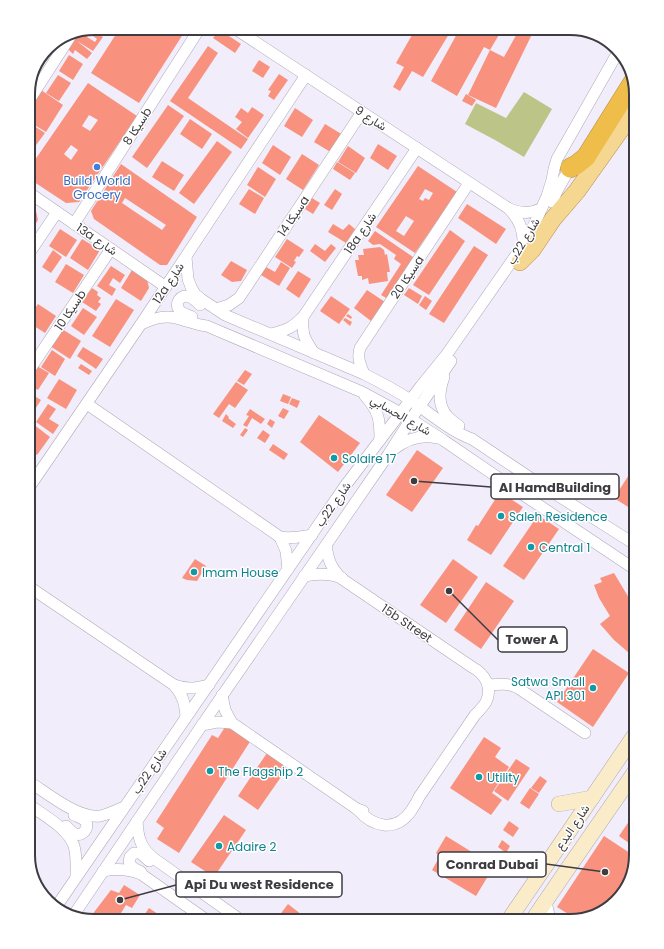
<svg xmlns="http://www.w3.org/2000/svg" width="664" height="949" font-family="Poppins,Vazirmatn,sans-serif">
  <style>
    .green { fill: #bcc487 }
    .building { fill: #f8927f; fill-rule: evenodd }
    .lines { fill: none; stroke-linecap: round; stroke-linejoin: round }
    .minor-casing { stroke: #aea9b5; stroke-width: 12 }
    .secondary-casing { stroke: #aea9b5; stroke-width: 16 }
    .primary-casing { stroke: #b19047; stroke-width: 18 }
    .motorway-casing { stroke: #b19047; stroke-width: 20 }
    .minor { stroke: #fff; stroke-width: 11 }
    .secondary { stroke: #faebc9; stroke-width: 15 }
    .primary { stroke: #f5d792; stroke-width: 17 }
    .motorway { stroke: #efbd4a; stroke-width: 19 }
    .shop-dot { fill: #3f7fe0; stroke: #fff; stroke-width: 1.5 }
    .culture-dot { fill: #0f9aa8; stroke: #fff; stroke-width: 1.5 }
    .labels { text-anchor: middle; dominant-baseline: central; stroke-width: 3; stroke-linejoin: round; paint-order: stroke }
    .street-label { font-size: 12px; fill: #3e3c41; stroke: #fff }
    .shop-label { font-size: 12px; fill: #366cbe; stroke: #fff }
    .culture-label { font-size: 12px; fill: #0d838f; stroke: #fff; text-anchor: start }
    .rim { fill: none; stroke: #3e3c41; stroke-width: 2 }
    .leader { fill: none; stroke: #3e3c41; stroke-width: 1.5 }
    .callout-dot { fill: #3e3c41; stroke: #fff; stroke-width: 1.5 }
    .callout { fill: #fff; stroke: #3e3c41; stroke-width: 1.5 }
    .callout-label { font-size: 13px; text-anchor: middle; font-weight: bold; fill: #3e3c41 }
  </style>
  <rect width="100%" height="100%" fill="#f2edfa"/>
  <path class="green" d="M524,92l28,17 -28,48 -29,-17 -30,-16 11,-21 30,15z"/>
  <g class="building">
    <path d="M120,28h24v1l11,7 6,-8h26l-48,75 -48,-30z"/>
    <path d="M416,28l36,1 -29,48 -11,-6 -12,20 -7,-4 11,-20 -8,-4z"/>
    <path d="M451,28h52l-13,22 -6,-3 -27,49 -26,-15 27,-49z"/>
    <path d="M520,28h15l-39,80 -28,-13 22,-45 14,7z"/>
    <path d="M91,29l12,8 -10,14 -16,-10 15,12 -5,6 -12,-9 -2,4 -5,-5 11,-15zM89,33l8,6 -2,3 -8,-5z"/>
    <path d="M220,30l21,14 -6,9 -22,-15z"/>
    <path d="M60,41l-9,12 -4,-2 3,-6z"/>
    <path d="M208,46l10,7 -30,45 60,41 -7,10 -71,-48z"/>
    <path d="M69,55l14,9 -10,16 -14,-9z"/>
    <path d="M259,60l11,7 -7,11 -11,-7z"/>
    <path d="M279,74l9,6 -14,20 -6,-4 3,-5 -3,-1z"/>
    <path d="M58,75l13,8 -12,18 -13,-8z"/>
    <path d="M88,83l49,33 -58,86 -13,1 -38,-25v-8zM89,115l9,5 -8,11 -8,-5zM71,145l7,5 -7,10 -7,-6z"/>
    <path d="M41,90l22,15 -17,27 -18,-11v-13z"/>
    <path d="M466,94l10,6 -4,6 -10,-5z"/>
    <path d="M168,105l16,11 -37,52 -15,-11z"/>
    <path d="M252,107l12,8 -16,23 -12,-9 6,-7 -7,-5 6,-9 7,5z"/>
    <path d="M295,108l18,12 -11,17 -18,-11z"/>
    <path d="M190,119l22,15 -10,15 -22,-15z"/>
    <path d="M28,122l17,11 -17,23z"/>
    <path d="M325,124l18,11 -11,18 -18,-11z"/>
    <path d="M217,141l15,11 -38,52 -15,-11z"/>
    <path d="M378,144l19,12 -9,14 -18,-12z"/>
    <path d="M273,145l18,12 -11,18 -18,-12z"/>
    <path d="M348,146l17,12 -9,15 -18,-11z"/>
    <path d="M302,154l17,11 -16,25 -17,-11z"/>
    <path d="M162,161l22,14 -10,16 -22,-14z"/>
    <path d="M337,162l18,11 -5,7 -17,-11z"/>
    <path d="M121,164l76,53 -30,48h-7l-66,-46 -3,-8zM125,198l41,27 -4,5 -40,-27z"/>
    <path d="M418,166l39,26 -42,61 -39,-26zM425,189l8,4 -4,7 -4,-2 -2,3 -4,-2zM406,216l8,5 -10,15 -8,-5z"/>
    <path d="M258,167l18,12 -11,18 -18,-12z"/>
    <path d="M249,189l15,9 -9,16 -16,-10z"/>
    <path d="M335,189l7,5 -10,16 -8,-5z"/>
    <path d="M312,198l8,5 -7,11 -8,-5z"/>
    <path d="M467,204l39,25 -10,15 -38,-26z"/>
    <path d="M28,205l8,6 2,9 -10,15z"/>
    <path d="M333,224l10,6 6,-6 6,5 -9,14 -18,-11z"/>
    <path d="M60,229l17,11 -11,17 -17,-11z"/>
    <path d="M450,230l15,11 -36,54 -16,-10z"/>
    <path d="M375,231l38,26 -25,42 -7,-4 20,-31 -7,-5 2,-4 -16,-11 -7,1 -5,-4z"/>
    <path d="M82,239l18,11 -12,20 -18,-12z"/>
    <path d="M287,239l17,11 -5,7 -2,-1 -3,5 2,1 -4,6 -17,-11z"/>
    <path d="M315,244l10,7 6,-7 5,4 -11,14 -15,-11z"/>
    <path d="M474,246l14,9 -44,68 -15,-9z"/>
    <path d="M380,247l4,3 1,5 2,-1 3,18h-3l1,9 -19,3 -1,-6 -6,2v-4h-4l-3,-16h4l-1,-5h6l-1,-6z"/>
    <path d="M53,250l9,7 -11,16 -9,-6z"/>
    <path d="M231,261l16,9 -6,11 -9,1 -11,-7z"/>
    <path d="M281,262l9,6 -11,18 -18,-11 5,-8 9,5z"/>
    <path d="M66,264l18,11 -11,18 -18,-11z"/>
    <path d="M111,266l14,9 -5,8 -7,-5 -4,7 7,4 -4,7 -15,-10z"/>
    <path d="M132,270l15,9 2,9 -8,13 -20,-13z"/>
    <path d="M298,271l13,8 -12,19 -13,-9z"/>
    <path d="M92,288l6,4 -1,3 4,3 -3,4 3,2 -5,7 -14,-9z"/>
    <path d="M409,288l13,8 -4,8 -14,-9z"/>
    <path d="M367,290l18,12 -14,19 -17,-13z"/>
    <path d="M28,295l8,5 -8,13z"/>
    <path d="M331,296l19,13 -11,15 -19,-13z"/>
    <path d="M425,296l7,5 -6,9 -7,-5z"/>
    <path d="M116,299l18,11 -24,37 -18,-11z"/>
    <path d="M38,304l18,12 -11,17 -17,-11v-4z"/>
    <path d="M83,308l14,9 -13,18 -13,-9z"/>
    <path d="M348,314l4,3 -1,2 -5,-3z"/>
    <path d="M345,318l7,4 -2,4 -7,-6z"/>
    <path d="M62,329l19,12 -11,18 -20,-13z"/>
    <path d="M83,347l20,12 -7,10 -19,-13z"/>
    <path d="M52,350l13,9 -10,17 -14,-9z"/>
    <path d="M81,364l11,7 -3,4 -11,-7z"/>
    <path d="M37,366l12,7 -11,17 -10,-6v-5z"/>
    <path d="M245,370l7,4 -8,11 -7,-4z"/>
    <path d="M59,379l18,11 -11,19 -19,-11z"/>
    <path d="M236,382l12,8 -13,18 -6,-4 -10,14 -6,-4z"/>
    <path d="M28,392l13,8 -12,19 -1,-1z"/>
    <path d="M283,394l8,3 -3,7 -8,-3z"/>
    <path d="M292,398l8,3 -3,7 -8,-4z"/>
    <path d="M48,404l8,5 -7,10 10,6 -6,9 -17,-12z"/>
    <path d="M283,408l6,3 -5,8 -6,-3z"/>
    <path d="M250,409l15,10 -4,5 -9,-6 -5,9 -4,-2 6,-9 -3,-1z"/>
    <path d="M226,414l3,3 -1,1 8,6 -3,4 -11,-7z"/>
    <path d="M319,415l41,28 -22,29 -38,-30z"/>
    <path d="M270,419l5,3 -3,6 -5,-4z"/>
    <path d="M33,424l17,13 -13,18 -9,-6v-18z"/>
    <path d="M245,428l3,2 -5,7 -3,-2z"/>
    <path d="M263,430l7,5 -5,8 -8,-5z"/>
    <path d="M273,444l15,10 -4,6 -15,-10z"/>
    <path d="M417,450l26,18 -31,44 -26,-17z"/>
    <path d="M28,453l6,4 -6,9z"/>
    <path d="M636,464v48l-22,-14z"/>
    <path d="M500,492l23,15 -32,48 -24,-15 9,-15 2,1z"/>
    <path d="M538,515l21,14 -35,51 -21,-14z"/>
    <path d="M195,559l11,7 -9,15 -10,-1 -5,-2z"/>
    <path d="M453,559l25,18 -32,46 -26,-18z"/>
    <path d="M614,573l15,25 7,9v52l-22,-19 -14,-16 10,-8 -11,-18 -5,-13 8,-3 -2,-4z"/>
    <path d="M486,582l28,19 -33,48 -27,-19z"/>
    <path d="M593,649l36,24 -36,54 -36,-25z"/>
    <path d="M227,724l24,16 -72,113 -22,-14 7,-11 -8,-6 56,-87 6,3z"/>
    <path d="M484,737l17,11 -6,9 14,10 -17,26 10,7 -11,15 -41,-27z"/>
    <path d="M269,750l21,14 -32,46 -20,-14z"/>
    <path d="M516,759l14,9 -22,33 -14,-10z"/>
    <path d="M540,776l7,5 -8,12 -8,-5z"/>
    <path d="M530,788l9,6 -10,15 -9,-6z"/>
    <path d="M636,811v37l-17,-12z"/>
    <path d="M224,815l22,15 -32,47 -23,-15z"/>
    <path d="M509,821l10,7 -6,9 -10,-7z"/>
    <path d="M446,836l29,18 -3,6 19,11 -15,25 -44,-26 8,-14 -4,-3z"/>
    <path d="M604,836l32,21 -9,31 -24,24 -27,7 -19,-12z"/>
    <path d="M502,840l8,6 -4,7 -8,-6z"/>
    <path d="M124,885l16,10 -8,13 -6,-3 -10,16 -28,-1 23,-30 8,3z"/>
    <path d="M288,904l14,11 -4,6h-14l-5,-5z"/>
    <path d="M149,908l19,13h-28z"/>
  </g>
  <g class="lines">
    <g class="minor-casing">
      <g id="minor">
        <path d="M234,28l274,180c12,6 23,6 34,0"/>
        <path d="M28,102l42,-65"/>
        <path d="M28,192l138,95"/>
        <path d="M552,202l6,-13 14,-25"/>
        <path d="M509,209c10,10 15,21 14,36"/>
        <path d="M74,224l126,-196"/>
        <path d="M28,255l29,-43"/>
        <path d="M186,257l2,22 3,8 4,7 6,5 24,16 139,59c16,8 33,17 48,27 19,13 38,30 60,38l63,42 101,64"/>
        <path d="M216,309l13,-4 10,-7 123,-186"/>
        <path d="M192,317c-4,-2 -9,-3 -12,-6 -7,-7 1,-18 9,-14 4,1 8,5 11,8"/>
        <path d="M303,317c-1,18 1,21 11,36"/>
        <path d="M141,324c12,-5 22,-9 35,-6 10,2 20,7 31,8l155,66 39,21 42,27 82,56 111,74"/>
        <path d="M271,334c16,-4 21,-6 32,-17l114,-169"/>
        <path d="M28,372l83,-123"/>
        <path d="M364,374c-4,-10 -7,-16 -4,-26l109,-165"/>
        <path d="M444,377c-5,14 -7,28 4,40 3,3 7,6 11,9"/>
        <path d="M365,396c14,15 15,24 15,44"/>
        <path d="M87,404l193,133c11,2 20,0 32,-2"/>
        <path d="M394,449c13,-10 27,-15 43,-11"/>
        <path d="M28,489l113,-165 165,-249"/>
        <path d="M280,537l6,14 2,18"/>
        <path d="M326,545c2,15 5,23 16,34l130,88c13,7 21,20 14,35 -3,5 -7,9 -11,13l-56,82c-2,5 -5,9 -8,14 -16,22 -38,16 -54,-2"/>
        <path d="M304,576c14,-3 25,-3 38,2"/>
        <path d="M28,586l146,99c9,10 11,19 12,32"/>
        <path d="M174,685c14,5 21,3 35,0"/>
        <path d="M488,685c11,-1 20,-2 30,3l67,45"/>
        <path d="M222,695l3,15 7,13 125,86 6,2"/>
        <path d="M202,725l15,-3 15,1"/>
        <path d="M28,781c19,12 50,38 72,35 9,-2 17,-6 24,-9"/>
        <path d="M28,804c15,11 40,24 46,42 3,10 2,21 2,31"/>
        <path d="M137,821c1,18 4,28 19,39l86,61"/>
        <path d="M66,826c3,3 6,7 10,8 7,2 13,-6 10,-12 -3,-4 -8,-5 -12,-7"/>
        <path d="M103,871c14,-3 25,-2 38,3l67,47"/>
        <path d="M141,872c-7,-4 -14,-6 -11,-15l4,-4h6l9,8"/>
        <path d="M546,901l2,10 3,10"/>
        <path d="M56,907l289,-421 76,-100 26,-32 76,-109 12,-22 12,-27 5,-16 2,-11 3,-10 61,-107"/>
        <path d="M73,916l129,-191 186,-270 23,-36 40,-58"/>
      </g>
    </g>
    <g class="secondary-casing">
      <g id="secondary">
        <path d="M559,804l33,-6"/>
        <path d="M508,921l128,-188"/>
        <path d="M532,921l30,-44 74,-107"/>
      </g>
    </g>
    <g class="primary-casing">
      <path id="primary" d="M520,262l12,-12 21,-31 24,-28 59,-83"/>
    </g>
    <g class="motorway-casing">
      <path id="motorway" d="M570,168l6,-3 10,-8 47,-75"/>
    </g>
    <use href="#minor" class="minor"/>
    <use href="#secondary" class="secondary"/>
    <use href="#primary" class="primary"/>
    <use href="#motorway" class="motorway"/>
  </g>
  <circle class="shop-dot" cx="97" cy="167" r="4"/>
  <g class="culture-dot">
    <circle cx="334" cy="458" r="4"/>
    <circle cx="501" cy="516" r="4"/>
    <circle cx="531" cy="547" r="4"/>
    <circle cx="194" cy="572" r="4"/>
    <circle cx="593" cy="688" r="4"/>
    <circle cx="210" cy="771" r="4"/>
    <circle cx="479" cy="777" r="4"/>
    <circle cx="219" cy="846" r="4"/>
  </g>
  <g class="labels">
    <g class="street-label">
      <text transform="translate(371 118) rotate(33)">شارع 9</text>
      <text transform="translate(137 126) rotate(-57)">سيكا 8b</text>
      <text transform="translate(293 216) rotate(-56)">سيكا 14a</text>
      <text transform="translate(360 233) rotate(-56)">18a شارع</text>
      <text transform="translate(97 239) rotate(34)">13a شارع</text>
      <text transform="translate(523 241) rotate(-59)">شارع 22ب</text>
      <text transform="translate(407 277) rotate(-56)">سيكا 20a</text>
      <text transform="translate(168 283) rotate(-57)">12a شارع</text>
      <text transform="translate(70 310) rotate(-56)">سيكا 10b</text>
      <text transform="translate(401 415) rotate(30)">شارع الحسابي</text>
      <text transform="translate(333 504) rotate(-55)">شارع 22ب</text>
      <text transform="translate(407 623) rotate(34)">15b Street</text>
      <text transform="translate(149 771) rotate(-56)">شارع 22ب</text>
      <text transform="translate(572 827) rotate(-56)">شارع البدع</text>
    </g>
    <g class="shop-label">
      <text x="97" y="180">Build World<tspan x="97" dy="14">Grocery</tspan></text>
    </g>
    <g class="culture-label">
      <text x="342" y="458">Solaire 17</text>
      <text x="509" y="516">Saleh Residence</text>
      <text x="539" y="547">Central 1</text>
      <text x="202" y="572">Imam House</text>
      <text x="585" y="681" text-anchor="end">Satwa Small<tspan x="585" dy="14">API 301</tspan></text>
      <text x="218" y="771">The Flagship 2</text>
      <text x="487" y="777">Utility</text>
      <text x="227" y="846">Adaire 2</text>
    </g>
  </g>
  <path d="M0 0H664V949H0ZM94 35H570A59 59 0 0 1 629 94V855A59 59 0 0 1 570 914H94A59 59 0 0 1 35 855V94A59 59 0 0 1 94 35Z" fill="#fff" fill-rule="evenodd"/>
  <path class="rim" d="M94 35H570A59 59 0 0 1 629 94V855A59 59 0 0 1 570 914H94A59 59 0 0 1 35 855V94A59 59 0 0 1 94 35Z"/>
  <path class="leader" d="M414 481L491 487M449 591L498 640M605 872L546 864M120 900L176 885"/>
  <g class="callout-dot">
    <circle cx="414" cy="481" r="4"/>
    <circle cx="449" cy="591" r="4"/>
    <circle cx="605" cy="872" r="4"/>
    <circle cx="120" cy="900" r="4"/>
  </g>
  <g class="callout">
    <rect x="491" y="474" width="128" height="25" rx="4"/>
    <rect x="498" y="627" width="69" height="25" rx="4"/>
    <rect x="438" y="852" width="108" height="25" rx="4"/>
    <rect x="176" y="872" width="166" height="25" rx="4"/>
  </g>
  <g class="callout-label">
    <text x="555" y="492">Al HamdBuilding</text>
    <text x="532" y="644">Tower A</text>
    <text x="492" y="869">Conrad Dubai</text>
    <text x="259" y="889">Api Du west Residence</text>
  </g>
</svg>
